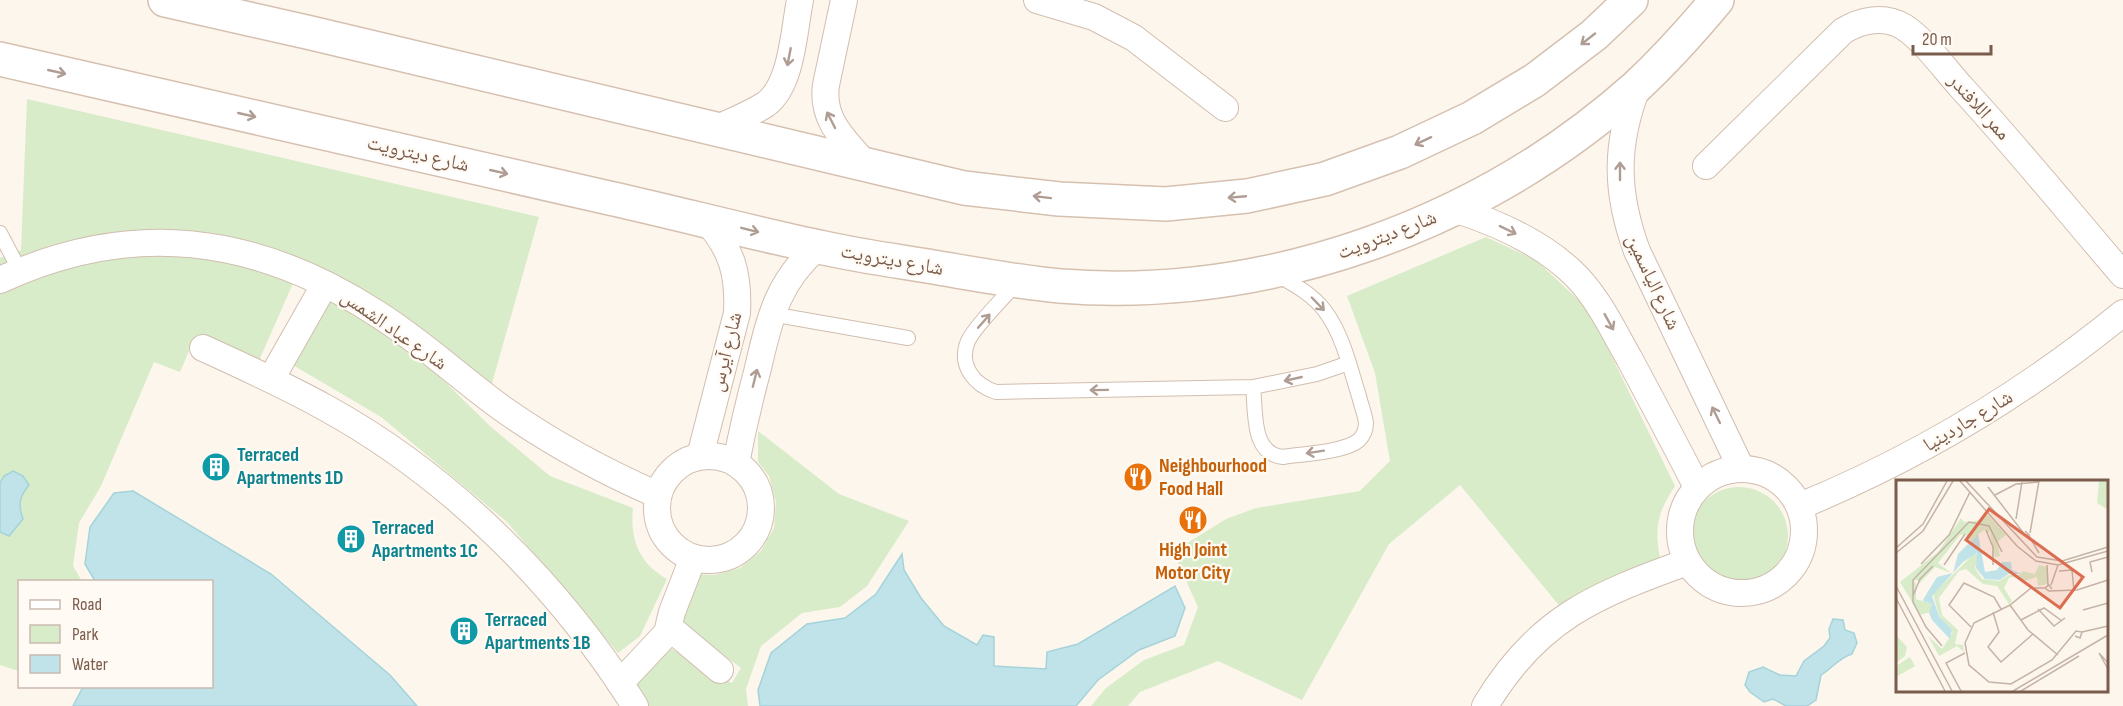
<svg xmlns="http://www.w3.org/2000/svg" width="2123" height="706" font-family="'Sofia Sans Condensed','Noto Naskh Arabic',sans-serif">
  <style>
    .green { fill: #d8ecc9 }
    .water { fill: #bfe3e8; stroke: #a5d3da; stroke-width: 1.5 }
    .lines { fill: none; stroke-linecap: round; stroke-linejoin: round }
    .lane-casing { stroke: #d1beb0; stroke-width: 16 }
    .street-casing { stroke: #d1beb0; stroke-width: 28 }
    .secondary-casing { stroke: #d6c0b0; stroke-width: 36 }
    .lane { stroke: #fff; stroke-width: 14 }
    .street { stroke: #fff; stroke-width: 26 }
    .secondary { stroke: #fff; stroke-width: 33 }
    .oneway { stroke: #af9d94 }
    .labels { text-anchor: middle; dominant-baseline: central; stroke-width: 4.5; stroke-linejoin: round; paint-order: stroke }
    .street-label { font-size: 20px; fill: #7a5c4d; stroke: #fffaf3 }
    .culture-label { font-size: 20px; font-weight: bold; fill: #0d838f; stroke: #fffaf3; text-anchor: start }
    .food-label { font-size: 20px; font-weight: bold; fill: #c56008; stroke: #fffaf3; text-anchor: start }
    .inset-road { fill: none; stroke: #c5b3a7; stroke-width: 1.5 }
    .view { fill: #dc6d51; fill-opacity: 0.15; stroke: #dc6d51; stroke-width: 3 }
    .inset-edge { fill: none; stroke: #7a5c4d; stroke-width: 3 }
  </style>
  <rect width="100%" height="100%" fill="#fdf6ec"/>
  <g class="green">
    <path d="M27,99l512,118 -52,184 -80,-77 -241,-88 -166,41v-19l21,-8z"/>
    <path d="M1486,237l50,23 53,50 86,176c-17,26 -21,40 -15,72l-72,31 -26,20 -102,-124 -71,59 -87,156 -84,-39 -78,31 -12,14h-37l15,-18 38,-28 40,-15 14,-38 -25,-55 53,-33 30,-11 104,-17 30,-30 -15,-88 -28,-77z"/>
    <path d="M166,251l93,14 35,16 -40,91 -59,-35 -15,35 -26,-10 -53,124 -22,37 -6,43 9,15 -62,1 -1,89 -19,-6v-372l77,-30z"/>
    <path d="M312,288l86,48 92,90 60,50 83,32c-3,30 5,55 34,71l-27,57 -22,17 -111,-131 -126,-105 -100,-59z"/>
    <path d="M758,431l81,63 70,27 -42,65 -27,21 -38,6 -41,33 -15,43 2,17h-101l-14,-22 33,-38 66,37 9,-15 -62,-47 18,-47 18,1 25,-7 21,-17 13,-23 2,-26 -7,-26 -11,-14z"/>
    <circle cx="1739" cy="536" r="49"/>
  </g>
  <g class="water">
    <path d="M13,471l10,5 6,9c-10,12 -11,20 -6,34l-14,17 -9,-4v-49l4,-7z"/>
    <path d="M133,491l138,83 119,101 27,31h-344l10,-19 129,-1v-104l-117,-1 -10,-17 5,-37 24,-34z"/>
    <path d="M902,554l2,16 17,28 23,28 33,19 6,-10 11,2v29l52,3 1,-17 31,-8 97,-58 10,22 -10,28 -36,14 -41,30 -22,26h-316l-2,-16 13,-37 36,-29 38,-6 31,-24z"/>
    <path d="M1833,619l10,1 2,10 9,3 3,10 -5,11c-15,5 -18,13 -31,21l-5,25 -9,6h-21l-13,-7 -9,3 -14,-10 -5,-7 4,-13 14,-5 17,8 16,1 8,-15 20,-15 6,-8 -1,-9z"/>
  </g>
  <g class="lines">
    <g class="lane-casing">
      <g id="lane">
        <path d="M0,233l20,38"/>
        <path d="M1017,283c-13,14 -42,43 -49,58 -10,24 6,44 28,51l257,-5 64,-13 32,-11"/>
        <path d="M771,314l137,24"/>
        <path d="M1253,387c3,25 -2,67 30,70 19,-3 63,-5 76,-17 5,-5 7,-11 7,-17 -1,-9 -5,-18 -7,-27 -9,-28 -16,-61 -34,-85 -13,-17 -30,-26 -48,-36"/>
      </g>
    </g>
    <g class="street-casing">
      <g id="street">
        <path d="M844,0l-18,85c-5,36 19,55 41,81"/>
        <path d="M1037,0l57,17 40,21 91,70"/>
        <path d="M1638,85c-23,59 -23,106 -1,166l104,217"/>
        <path d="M716,129c16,-8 35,-15 50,-25 26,-19 28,-74 34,-104"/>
        <path d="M1706,166l137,-135c18,-11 41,-16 61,-4 20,13 40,41 57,60 56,61 108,125 162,188"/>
        <path d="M1454,209c44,14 90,34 123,68 22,23 36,53 52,81 23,43 46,86 68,129"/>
        <path d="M0,280c132,-61 255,-45 376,33 45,28 84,65 127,96 50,35 100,62 155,86"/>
        <path d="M203,348c42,19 83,38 123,60 125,69 233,177 309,298"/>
        <path d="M271,379l54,-95"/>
        <circle cx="709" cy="508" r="52"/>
        <path d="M700,456l37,-143c2,-39 -5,-64 -32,-94"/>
        <path d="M736,463c6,-31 13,-61 21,-91 12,-50 19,-90 61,-125"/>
        <circle cx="1742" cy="531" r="62"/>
        <path d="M1800,506c117,-48 225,-113 323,-193"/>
        <path d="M670,628l50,42"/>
        <path d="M620,683l47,-50 5,-21 21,-54"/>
        <path d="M1485,706c52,-88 111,-111 202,-144"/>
      </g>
    </g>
    <g class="secondary-casing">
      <g id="secondary">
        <path d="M165,0l146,33 653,155 95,11 107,5 81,-8 78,-17 75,-27 72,-34 63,-38 59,-45 37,-35"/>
        <path d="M0,59c203,46 406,92 609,139 72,16 143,35 215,50 36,8 73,13 109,19 42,7 84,15 127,19 208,16 421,-61 576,-199 29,-27 56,-57 81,-87"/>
      </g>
    </g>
    <use href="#lane" class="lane"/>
    <use href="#street" class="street"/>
    <use href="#secondary" class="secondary"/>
  </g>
  <defs><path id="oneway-shaft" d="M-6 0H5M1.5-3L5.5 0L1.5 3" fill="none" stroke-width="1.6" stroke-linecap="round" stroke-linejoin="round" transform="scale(1.5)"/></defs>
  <g class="oneway">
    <use href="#oneway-shaft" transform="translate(1588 39) rotate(142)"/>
    <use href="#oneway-shaft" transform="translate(789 57) rotate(101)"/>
    <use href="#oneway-shaft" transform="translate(57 72) rotate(13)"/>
    <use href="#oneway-shaft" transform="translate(247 115) rotate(13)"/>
    <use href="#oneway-shaft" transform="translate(831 120) rotate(-117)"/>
    <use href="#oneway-shaft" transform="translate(1423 141) rotate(155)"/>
    <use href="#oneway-shaft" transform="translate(1620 171) rotate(-90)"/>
    <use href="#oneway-shaft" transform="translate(499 172) rotate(13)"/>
    <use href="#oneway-shaft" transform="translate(1042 197) rotate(-173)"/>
    <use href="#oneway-shaft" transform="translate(1237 197) rotate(175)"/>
    <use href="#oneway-shaft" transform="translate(750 230) rotate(14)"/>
    <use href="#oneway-shaft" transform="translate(1508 230) rotate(26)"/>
    <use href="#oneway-shaft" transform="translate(1318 304) rotate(46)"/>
    <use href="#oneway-shaft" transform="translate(984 321) rotate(-49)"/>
    <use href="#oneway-shaft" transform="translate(1609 322) rotate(61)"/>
    <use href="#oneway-shaft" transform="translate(755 378) rotate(-76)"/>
    <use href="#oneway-shaft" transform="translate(1293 379) rotate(167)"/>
    <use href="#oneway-shaft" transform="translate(1099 390) rotate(179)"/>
    <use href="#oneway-shaft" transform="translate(1716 415) rotate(-116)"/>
    <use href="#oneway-shaft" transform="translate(1315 452) rotate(171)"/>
  </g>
  <defs>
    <g id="building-disc" transform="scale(1.5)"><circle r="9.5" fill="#0f9aa8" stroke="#fffaf3"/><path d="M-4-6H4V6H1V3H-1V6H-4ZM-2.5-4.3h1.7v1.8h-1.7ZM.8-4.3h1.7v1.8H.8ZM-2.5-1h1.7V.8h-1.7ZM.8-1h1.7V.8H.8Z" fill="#fff"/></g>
    <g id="restaurant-disc" transform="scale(1.5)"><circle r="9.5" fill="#e8710a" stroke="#fffaf3"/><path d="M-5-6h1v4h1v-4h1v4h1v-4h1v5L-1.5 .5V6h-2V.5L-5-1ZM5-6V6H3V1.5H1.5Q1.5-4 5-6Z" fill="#fff"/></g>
  </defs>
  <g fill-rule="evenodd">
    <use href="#building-disc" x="216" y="467"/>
    <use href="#restaurant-disc" x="1138" y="477"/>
    <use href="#restaurant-disc" x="1193" y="520"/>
    <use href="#building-disc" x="351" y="539"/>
    <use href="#building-disc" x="464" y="631"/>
  </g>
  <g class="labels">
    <g class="street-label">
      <text transform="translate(1979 107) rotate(48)">ممر اللافندر</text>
      <text transform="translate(418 154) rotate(13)">شارع ديترويت</text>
      <text transform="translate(1387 235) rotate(-21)">شارع ديترويت</text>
      <text transform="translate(892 260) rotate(10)">شارع ديترويت</text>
      <text transform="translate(1653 282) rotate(65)">شارع الياسمين</text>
      <text transform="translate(394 330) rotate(35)">شارع عباد الشمس</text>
      <text transform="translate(726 352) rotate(-76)">شارع آيرس</text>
      <text transform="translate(1968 421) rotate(-31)">شارع جاردينيا</text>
    </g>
    <g class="culture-label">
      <text x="237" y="455">Terraced<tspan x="237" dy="23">Apartments 1D</tspan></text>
      <text x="372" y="528">Terraced<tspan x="372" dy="23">Apartments 1C</tspan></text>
      <text x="485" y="620">Terraced<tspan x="485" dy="23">Apartments 1B</tspan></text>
    </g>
    <g class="food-label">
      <text x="1159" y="466">Neighbourhood<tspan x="1159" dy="23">Food Hall</tspan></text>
      <text x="1193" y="550" text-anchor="middle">High Joint<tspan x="1193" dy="23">Motor City</tspan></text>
    </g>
  </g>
  <g transform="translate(1896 480)">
    <rect width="212" height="212" fill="#fdf6ec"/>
    <path d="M203,1h8v28l-10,-6zM91,34l19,21 -9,7 3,14 -5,1 -5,-24 3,-3 -5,3 -4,-3 -14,11 -5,-7 -5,1 -22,28 13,10 -16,-6 -16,17 -1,-4 -5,1 3,2v16l16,5 -2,8 -10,3 -20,-33 38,-30 23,-34 3,4 17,-2zM79,73l4,3 -4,12 7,11 18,2 8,-6h12l3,-4 12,3 4,-9 8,2v17l-9,2 -1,-9 -13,4 -7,-5 -8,2 -5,10 8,13 -3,3 -12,-18 -14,-2 -17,-15 -7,2 -20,27 3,17 16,15 -3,14 8,1 1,7 -7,-6 -18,10 -11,-20 14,13 11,-17 -14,-17 -6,-21zM0,155l11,12 -2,9 -9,7zM14,177l5,9 -19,11v-11z" fill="#d8ecc9"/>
    <path d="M82,54l7,38 12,-2 5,-8h9l1,8 10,4h-14l-8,6 -15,-1 -9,-11 1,-15 -14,9 -31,34 7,20 13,14 -2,9 -18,-19 -3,-7 3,-9 -9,-3 1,-3 13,-21 16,-4 5,-19z" fill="#bfe3e8"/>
    <path class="inset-road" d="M64,1l57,65 19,15 22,4 50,-14M70,1l71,76 25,4 46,-14M92,7l37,48h4l-4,-4M99,15l21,-11 23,-2M120,39l6,-37M90,50l7,17v18M134,53l9,-52M133,56l10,17M0,68l27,-24 24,-43M0,73l27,-22 30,-50M25,84l28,-29 21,-43M48,85l21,-31M151,85l1,20M163,91l13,-1 2,21M196,92l-2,-10 18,-5M155,105l7,-20M0,106l56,105M149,108h-14l-21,17 -36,18 -9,20 4,22 20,17 22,2 41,-24 24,-29 6,1 -2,6 -5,-2M156,109l-3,-4 -4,3 4,3 28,-1 31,-10M17,116l7,-17 13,-13M0,118l49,93M114,125l18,25 30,25M142,129l16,17 11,-8M187,130l25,-7M97,132l6,20 -11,15 13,15 32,-28M125,140l23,-12 18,13M75,147l-22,-22 15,-22 30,14 7,12M186,152l26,-6M46,166l-16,-19 -13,-25v-22l56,-58 20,4 13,26M212,183l-9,-10 9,16M65,211l-15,-28 19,-10M117,211l95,-56M125,211l58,-35"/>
    <path class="view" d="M93,29l94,68 -23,31 -94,-68z"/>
    <rect width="212" height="212" class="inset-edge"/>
  </g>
  <rect x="18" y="580" width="195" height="108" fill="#fffaf3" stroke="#cabbb1" stroke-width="1.5"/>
  <rect x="30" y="600" width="30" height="9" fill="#ffffff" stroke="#cabbb1" stroke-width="1.5"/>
  <text x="72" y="610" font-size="18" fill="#7a5c4d">Road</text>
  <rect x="30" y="625" width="30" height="18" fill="#d8ecc9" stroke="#cabbb1" stroke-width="1.5"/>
  <text x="72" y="640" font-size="18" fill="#7a5c4d">Park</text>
  <rect x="30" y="655" width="30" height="18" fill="#bfe3e8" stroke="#cabbb1" stroke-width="1.5"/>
  <text x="72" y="670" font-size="18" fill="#7a5c4d">Water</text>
  <path d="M1913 45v9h78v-9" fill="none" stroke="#7a5c4d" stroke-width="3"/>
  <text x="1922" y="45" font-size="18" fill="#7a5c4d" stroke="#fffaf3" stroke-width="4.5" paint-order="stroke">20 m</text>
</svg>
